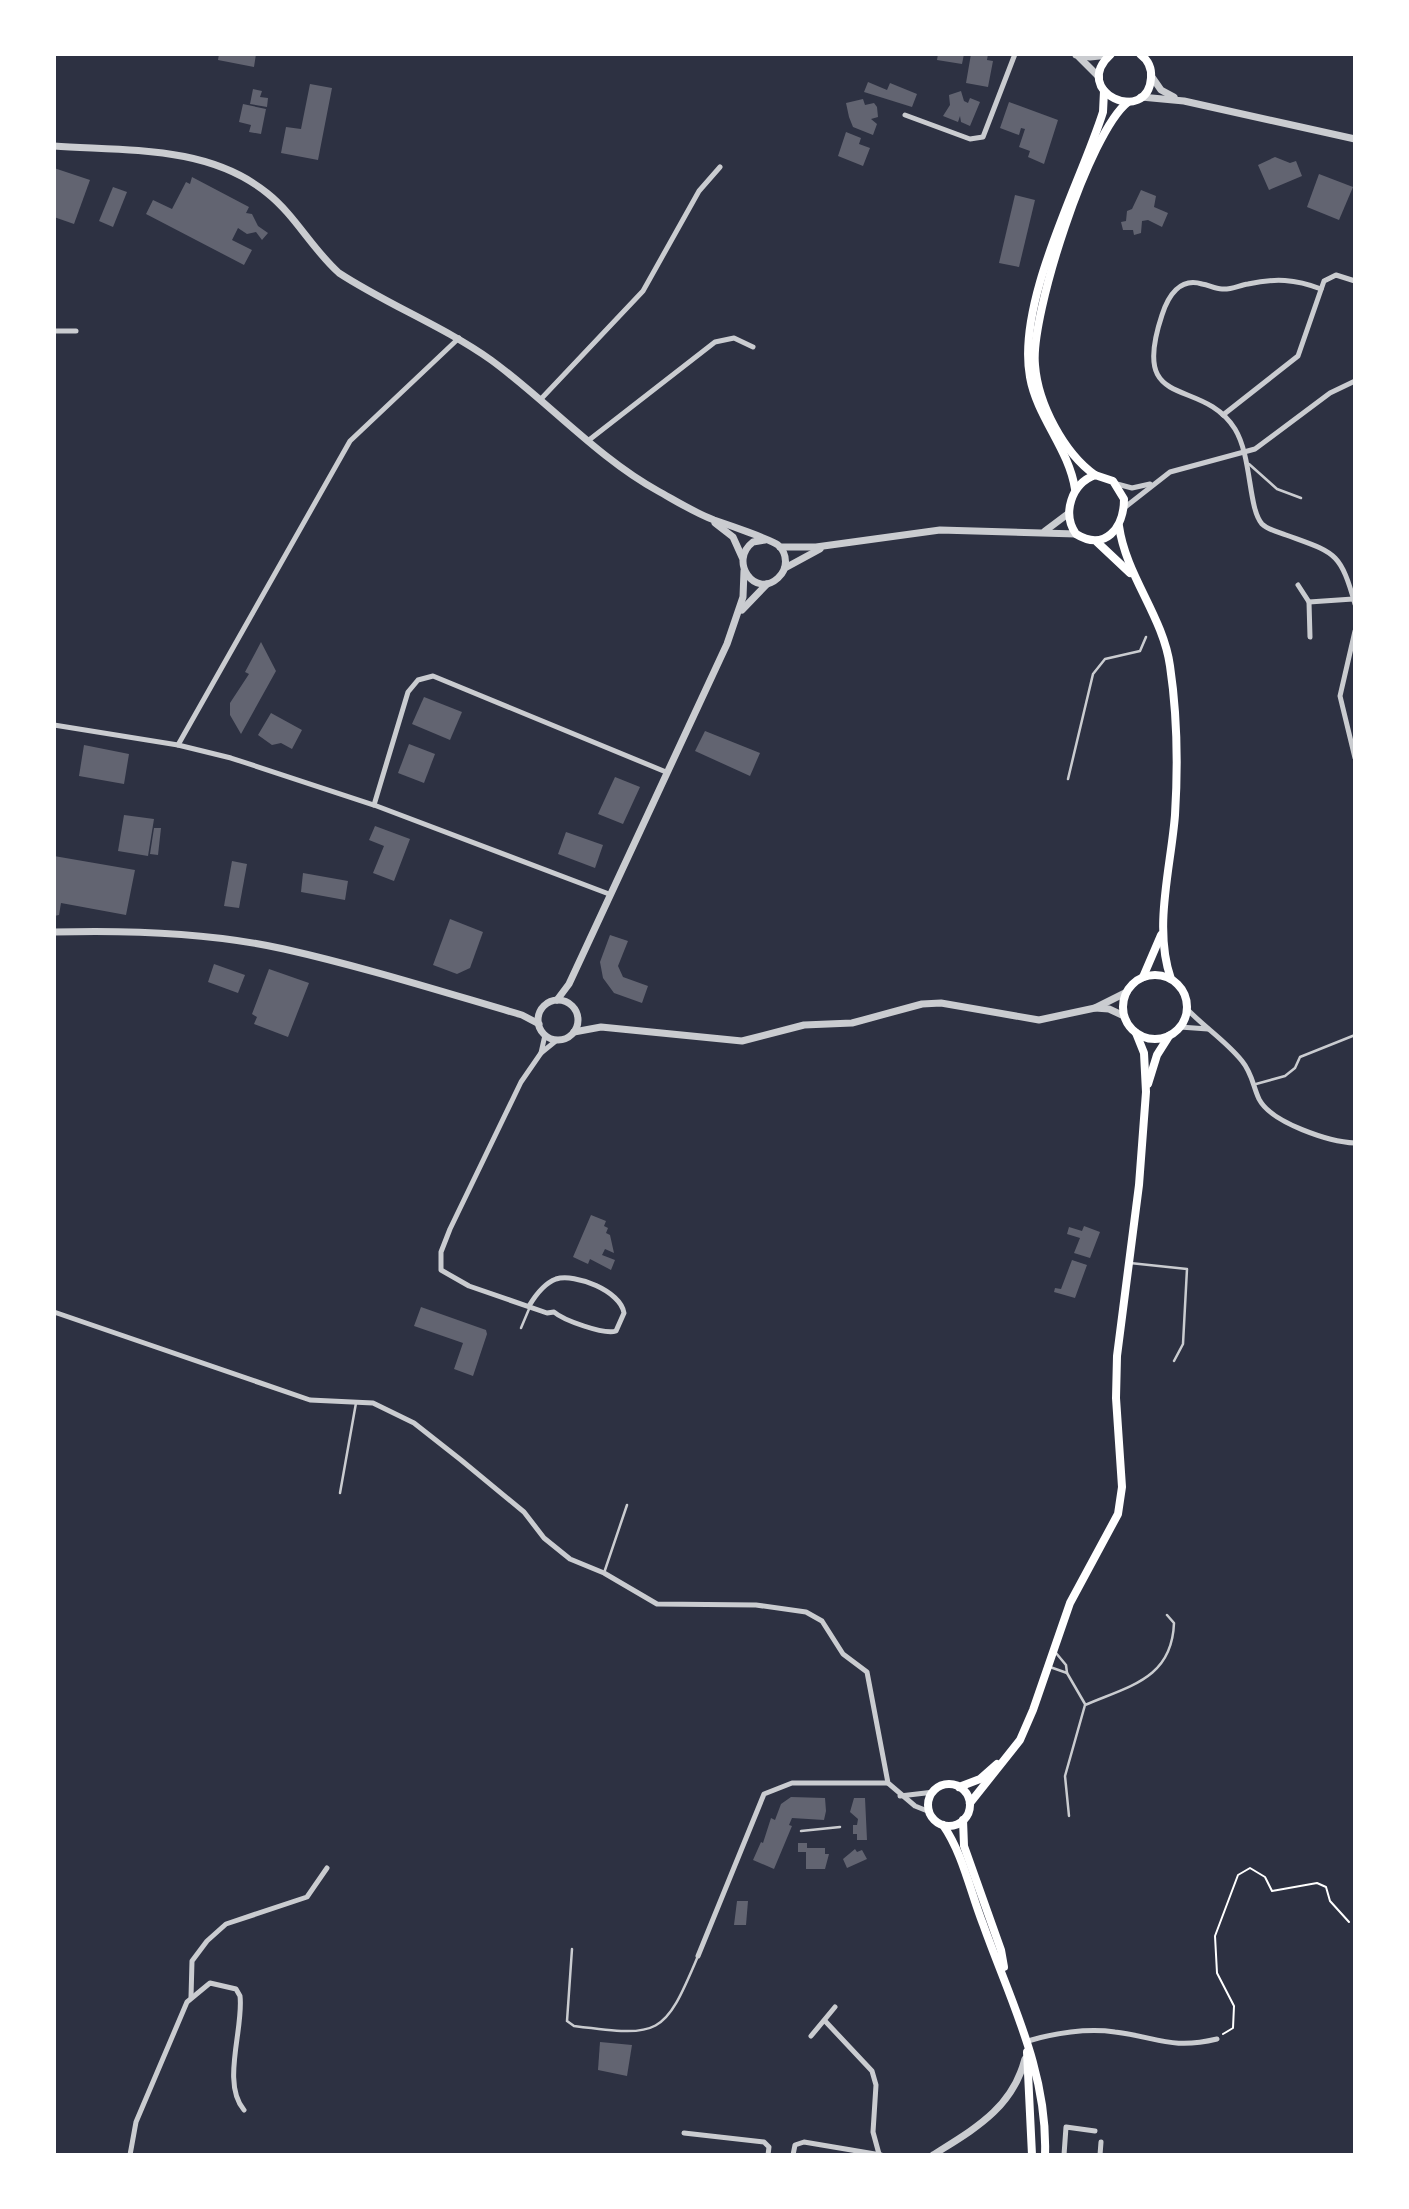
<svg xmlns="http://www.w3.org/2000/svg" width="1409" height="2209" font-family="'Roboto Serif',serif">
  <style>
    .building { fill: #626471 }
    .lines { fill: none; stroke-linecap: round; stroke-linejoin: round }
    .path { stroke: #fff; stroke-width: 2 }
    .service { stroke: #caccd0; stroke-width: 2.5 }
    .minor { stroke: #caccd0; stroke-width: 5 }
    .tertiary { stroke: #caccd0; stroke-width: 7 }
    .secondary { stroke: #fff; stroke-width: 8 }
  </style>
  <rect width="100%" height="100%" fill="#2d3142"/>
  <g class="building">
    <path d="M219,54h37l-2,13 -36,-7z"/>
    <path d="M938,54h26l-2,10 -25,-4z"/>
    <path d="M971,54h17l-1,6 6,1 -5,26 -22,-4z"/>
    <path d="M868,82l19,8 3,-7 27,11 -5,13 -48,-15z"/>
    <path d="M310,84l22,4 -14,72 -37,-7 5,-26 15,2z"/>
    <path d="M253,89l9,2 -2,6 8,1 -1,9 -17,-3z"/>
    <path d="M961,91l3,10 4,2 2,-5 10,4 -10,24 -9,-4 -1,-6 -2,6 -15,-6 7,-11 -1,-10z"/>
    <path d="M863,99l2,6 9,-2 3,4 1,10 -7,2 6,5 -4,11 -20,-8 -4,-10 -3,-14z"/>
    <path d="M1009,102l49,18 -14,44 -16,-7 2,-6 -11,-4 6,-18 -4,-1 -2,7 -19,-7z"/>
    <path d="M243,104l23,5 -5,25 -12,-2 2,-7 -12,-3z"/>
    <path d="M846,132l15,6 -2,6 11,4 -7,18 -25,-10z"/>
    <path d="M1275,157l15,6 6,-2 6,15 -33,14 -11,-25z"/>
    <path d="M54,168l36,12 -16,44 -20,-7z"/>
    <path d="M1319,174l34,13 -14,33 -32,-13z"/>
    <path d="M192,177l57,30 -3,6 6,1 6,12 10,7 -6,7 -6,-8 -9,2 -9,-6 -6,12 20,10 -8,15 -98,-51 7,-14 19,9 14,-27 4,2z"/>
    <path d="M113,187l14,5 -14,35 -14,-6z"/>
    <path d="M1141,190l15,6 -2,11 14,6 -6,14 -14,-7 -6,1 -1,12 -7,2 -1,-5h-10l-2,-8 5,-1 1,-10 5,-2z"/>
    <path d="M1015,195l20,5 -16,67 -20,-4z"/>
    <path d="M261,642l15,29 -35,63 -11,-19v-12l19,-29 -4,-2z"/>
    <path d="M424,697l38,15 -12,28 -38,-16z"/>
    <path d="M271,713l31,17 -10,19 -11,-6 -9,2 -14,-10z"/>
    <path d="M705,731l55,22 -10,23 -55,-25z"/>
    <path d="M409,744l26,10 -11,29 -26,-10z"/>
    <path d="M84,745l45,9 -5,30 -45,-8z"/>
    <path d="M615,777l25,10 -17,37 -25,-10z"/>
    <path d="M124,815l30,4 -6,37 -30,-5z"/>
    <path d="M375,826l35,13 -16,42 -21,-8 11,-27 -15,-6z"/>
    <path d="M154,828h7l-3,27 -8,-1z"/>
    <path d="M566,832l37,13 -8,23 -37,-14z"/>
    <path d="M54,856l81,14 -9,45 -65,-12 -2,12 -5,1z"/>
    <path d="M232,861l15,3 -8,44 -15,-2z"/>
    <path d="M303,873l45,8 -3,19 -44,-8z"/>
    <path d="M450,919l33,13 -13,36 -13,6 -24,-9z"/>
    <path d="M610,935l18,6 -10,25 5,11 25,9 -6,17 -28,-10 -11,-15 -3,-16z"/>
    <path d="M214,964l31,11 -7,18 -30,-11z"/>
    <path d="M269,969l40,14 -21,54 -34,-13 3,-7 -5,-3z"/>
    <path d="M591,1215l15,6 -2,5 4,2 -2,5 4,2 4,18 -9,-4 -3,6 13,5 -4,10 -21,-11 -2,5 -15,-7z"/>
    <path d="M1084,1226l16,6 -10,26 -16,-5 6,-15 -13,-4 2,-7 13,4z"/>
    <path d="M1072,1260l15,5 -12,33 -21,-6 1,-4 6,1z"/>
    <path d="M421,1307l65,23 1,4 -14,42 -19,-7 9,-26 -49,-17z"/>
    <path d="M791,1797l34,1 1,13 -2,9 -32,-2 -3,7 3,1 -18,43 -21,-9 8,-18 2,1 8,-25 4,2 6,-16z"/>
    <path d="M854,1798h11l2,42h-10v-6h-4v-9h4l1,-6 -8,-7z"/>
    <path d="M798,1843h9v5h18v6h4l-4,15h-19v-17h-8z"/>
    <path d="M855,1849l2,3 5,-2 5,9 -20,9 -4,-9z"/>
    <path d="M737,1901h11l-2,24h-12z"/>
    <path d="M600,2042l32,3 -5,31 -29,-6z"/>
  </g>
  <g class="lines">
    <path class="path" d="M1223,2034l10,-6 1,-22 -17,-33 -2,-37 23,-61 12,-7 15,9 7,14 45,-8 9,4 4,14 19,21"/>
    <g class="service">
      <path d="M1249,464l28,25 24,9"/>
      <path d="M1068,779l25,-105 12,-15 35,-8 6,-14"/>
      <path d="M1256,1084l29,-8 10,-8 5,-11 55,-22"/>
      <path d="M1130,1263l57,6 -4,75 -9,17"/>
      <path d="M521,1328l8,-19"/>
      <path d="M340,1493l16,-90"/>
      <path d="M604,1573l23,-68"/>
      <path d="M1050,1667l17,6 -1,-8 -10,-12"/>
      <path d="M1067,1673l18,31"/>
      <path d="M1069,1816l-4,-40 20,-71c44,-19 87,-26 89,-82l-7,-8"/>
      <path d="M801,1831l39,-4"/>
      <path d="M572,1949l-5,72 7,5c86,11 90,11 124,-70"/>
    </g>
    <g class="minor">
      <path d="M905,115l65,24 13,-2 32,-83"/>
      <path d="M1321,289c-26,-10 -46,-11 -73,-5 -8,1 -17,6 -26,5 -7,0 -13,-4 -20,-5 -22,-7 -34,12 -40,31 -33,99 39,60 73,114 17,28 13,79 27,95 6,6 16,8 24,11 49,18 54,16 69,69"/>
      <path d="M54,331h22"/>
      <path d="M540,400l103,-109 56,-100 21,-24"/>
      <path d="M1223,415l75,-59 26,-75 12,-6 19,6"/>
      <path d="M589,440l126,-98 19,-4 19,9"/>
      <path d="M1117,484l15,4 18,-4"/>
      <path d="M1124,508l46,-36 85,-23 75,-56 25,-12"/>
      <path d="M1298,585l11,17 1,35"/>
      <path d="M1309,602l44,-3"/>
      <path d="M1355,631l-15,65 15,62"/>
      <path d="M54,725l124,20 53,13 143,47 235,89"/>
      <path d="M178,745l172,-304 109,-103"/>
      <path d="M374,805l34,-113 10,-12 15,-4 233,96"/>
      <path d="M1187,1009c17,18 39,32 55,52 10,12 11,25 17,38 12,24 71,43 96,44"/>
      <path d="M1180,1027l28,2"/>
      <path d="M545,1035l-4,18 16,-13"/>
      <path d="M529,1306c6,-10 16,-23 27,-27 19,-6 65,12 68,34l-8,18c-12,4 -53,-11 -62,-19l-7,1 -78,-27 -28,-16v-18l9,-23 71,-147 20,-29"/>
      <path d="M54,1312l256,88 63,3 41,20 47,37 63,52 20,26 26,21 34,14 53,31 99,1 50,7 16,9 21,33 24,18 21,111 27,23 15,6"/>
      <path d="M900,1796l34,-4"/>
      <path d="M698,1956l66,-162 28,-11h96"/>
      <path d="M191,1997l1,-36 15,-20 19,-17 81,-27 20,-29"/>
      <path d="M826,2022l46,49 4,14 -3,47 6,22"/>
      <path d="M811,2036l24,-29"/>
      <path d="M1028,2041c26,-8 59,-13 87,-9 42,5 56,18 102,7"/>
      <path d="M684,2133l80,9 5,5 -1,8"/>
      <path d="M130,2155l6,-33 51,-120 23,-19 26,6 4,7c4,32 -19,87 4,114"/>
      <path d="M793,2155l2,-10 9,-3 77,13"/>
      <path d="M1064,2155l2,-28 29,4"/>
      <path d="M1100,2155l1,-13"/>
    </g>
    <g class="tertiary">
      <path d="M1076,55l14,2 19,-2"/>
      <path d="M1079,57l20,20"/>
      <path d="M1152,77l9,13 13,7"/>
      <path d="M1141,97l43,4 171,38"/>
      <path d="M54,146c72,5 154,-1 213,47 28,22 45,56 72,80 49,32 104,53 152,87 55,40 108,99 167,131 18,10 37,22 56,29 12,4 58,20 64,25 10,9 10,24 0,33 -23,21 -50,-17 -25,-36l12,-2"/>
      <path d="M715,523l18,14 9,20"/>
      <path d="M1045,531l24,-18"/>
      <path d="M780,547h36l124,-17 136,4"/>
      <path d="M785,568l35,-19"/>
      <path d="M742,610l25,-26"/>
      <path d="M54,932c73,-2 159,1 230,17 80,18 159,43 238,66l17,9"/>
      <path d="M557,1000l12,-16 158,-340 16,-47 1,-26"/>
      <circle cx="558" cy="1020" r="20"/>
      <path d="M1095,1008l14,1 15,7"/>
      <path d="M574,1032l27,-5 141,14 62,-16 48,-2 70,-19 19,-1 98,17 56,-12 32,-16"/>
      <path d="M933,2155c41,-26 79,-46 92,-96"/>
    </g>
    <g class="secondary">
      <path d="M1111,54c-42,38 37,72 40,24 1,-10 -3,-18 -11,-24"/>
      <path d="M1095,475c-31,-22 -57,-71 -60,-110 -5,-49 54,-233 93,-263"/>
      <path d="M1095,475l18,6 11,18c0,29 -19,53 -48,35 -14,-20 -5,-50 19,-59z"/>
      <path d="M1075,489c-6,-40 -38,-72 -45,-112 -14,-76 50,-192 73,-265l1,-21"/>
      <path d="M1119,526c7,50 44,90 51,140 7,47 8,101 5,149 -4,52 -22,113 -4,164"/>
      <path d="M1097,542l33,31"/>
      <circle cx="1155" cy="1007" r="32"/>
      <path d="M1143,977l18,-42"/>
      <path d="M1148,1084l9,-29 12,-19"/>
      <circle cx="949" cy="1805" r="21"/>
      <path d="M959,1787l21,-8 17,-15"/>
      <path d="M970,1803l50,-63 13,-30 37,-107 48,-89 4,-27 -6,-89 1,-42 22,-171 7,-93 -2,-39 -8,-20"/>
      <path d="M963,1820l1,26 37,104 3,17"/>
      <path d="M943,1825c20,29 27,66 40,99 27,76 65,148 62,231"/>
      <path d="M1027,2052l5,103"/>
    </g>
  </g>
  <rect width="1409" height="2209" fill="none" stroke="#ffffff" stroke-width="112"/>
</svg>
